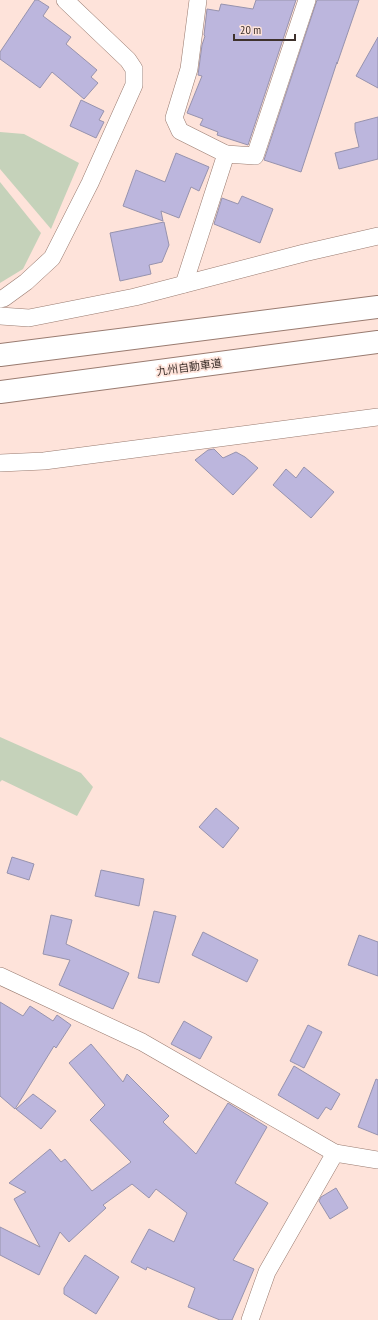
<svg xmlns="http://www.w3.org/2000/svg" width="378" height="1320" font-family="'PT Sans Narrow','Noto Sans JP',sans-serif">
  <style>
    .green { fill: #c5d2ba }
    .building { fill: #bcb6dd; stroke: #9793ae }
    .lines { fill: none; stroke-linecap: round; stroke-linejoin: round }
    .minor-casing { stroke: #997b70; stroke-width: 18 }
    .motorway-casing { stroke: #997b70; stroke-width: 24 }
    .minor { stroke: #fff; stroke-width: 17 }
    .motorway { stroke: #fff; stroke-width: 22 }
    .labels { text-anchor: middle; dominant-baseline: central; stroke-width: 3.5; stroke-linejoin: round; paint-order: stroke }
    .street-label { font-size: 11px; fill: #3e312c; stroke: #fee3da }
  </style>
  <rect width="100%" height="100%" fill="#fee3da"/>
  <g class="green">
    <path d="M0,132l24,2 55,29 -28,66 -51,-60z"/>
    <path d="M0,182l41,51 -18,36 -23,14z"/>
    <path d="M0,737l81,36 12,14 -16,29 -75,-36 -2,2z"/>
  </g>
  <g class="building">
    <path d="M35,0h3l11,7 -6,9 28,21 -5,7 31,26 -6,7 7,6 -14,16 -32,-27 -12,16 -40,-29v-7z"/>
    <path d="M256,0h40l-48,145 -31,-10 1,-3 -18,-7 3,-6 -16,-6 15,-37 -4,-1 4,-30 3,-9 -1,-1 3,-26 12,2 2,-7 32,5z"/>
    <path d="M317,0h42l-22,64v-2l-36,110 -37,-12z"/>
    <path d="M378,37v51l-22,-12z"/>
    <path d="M81,100l23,11 -5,9 5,2 -8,16 -26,-12z"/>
    <path d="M378,117v42l-39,10 -4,-16 24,-6 -4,-17v-7z"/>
    <path d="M176,153l33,14 -10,24 -8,-4 -12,31 -18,-7 2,10 -40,-15 13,-36 29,12z"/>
    <path d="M242,196l31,13 -13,34 -46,-19 8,-26 16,6z"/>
    <path d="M164,222l5,23 -7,17 -13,3 2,9 -31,7 -10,-48z"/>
    <path d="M214,449l9,9 13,-6 9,5 13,11 -25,27 -38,-35 13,-10z"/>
    <path d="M304,467l30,25 -23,26 -38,-33 13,-16 10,9z"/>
    <path d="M216,808l23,20 -16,20 -24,-21z"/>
    <path d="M12,857l22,7 -5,16 -22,-7z"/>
    <path d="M101,870l43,9 -5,27 -44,-10z"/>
    <path d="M154,911l22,5 -17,67 -21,-5z"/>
    <path d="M51,915l21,5 -6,24 63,29 -16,36 -54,-24 11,-25 -27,-6z"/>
    <path d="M203,932l55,28 -11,22 -55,-27z"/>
    <path d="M359,935l19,7v34l-30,-11z"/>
    <path d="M0,1002l23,14 7,-10 23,15 4,-6 14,10 -15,23 -2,-2 -39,63 -15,-13z"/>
    <path d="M184,1021l28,16 -12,22 -29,-15z"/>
    <path d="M308,1025l14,7 -18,36 -14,-7z"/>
    <path d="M91,1044l32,38 4,-8 42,42 -6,6 33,32 32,-51 39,24 -32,56 33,20 -35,57 21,9 -22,51h-12l-32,-13 7,-19 -48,-21 -1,3 -15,-8 18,-33 25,13 13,-29 -31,-24 -7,9 -17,-14 -29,21 3,3 -37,34 -9,-10 -21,43 -39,-20v-28l40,20 -26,-48 12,-7 -17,-9 41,-34 11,13 4,-3 27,32 39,-29 -41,-42 15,-15 -36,-42z"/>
    <path d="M294,1066l46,28 -9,16 -5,-3 -8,12 -40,-24z"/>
    <path d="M376,1079l2,1v55l-20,-8z"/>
    <path d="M33,1094l23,17 -15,18 -25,-20z"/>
    <path d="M336,1188l12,20 -18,11 -11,-18 2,-4z"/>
    <path d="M85,1255l34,22 -23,37 -32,-20v-6z"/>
  </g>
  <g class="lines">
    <g class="minor-casing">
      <g id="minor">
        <path d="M226,154l29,2 52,-156"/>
        <path d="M184,284l42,-130 -46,-23 -6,-13 15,-49 9,-69"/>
        <path d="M0,299l4,-1 22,-16 26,-24 38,-75 44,-98v-16l-6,-9 -63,-60"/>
        <path d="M0,316l29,2 106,-21 169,-44 74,-17"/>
        <path d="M0,463l44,-2 334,-44"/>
        <path d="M0,976l142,66 193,111 43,7"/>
        <path d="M250,1320l17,-48 68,-119"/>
      </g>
    </g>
    <g class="motorway-casing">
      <g id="motorway">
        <path d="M0,355l378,-48"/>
        <path d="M0,392l378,-50"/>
      </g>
    </g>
    <use href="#minor" class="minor"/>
    <use href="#motorway" class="motorway"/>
  </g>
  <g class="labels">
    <g class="street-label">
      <text transform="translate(189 367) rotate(-8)">九州自動車道</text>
    </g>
  </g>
  <path d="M234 34v6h61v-6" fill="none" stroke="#3e312c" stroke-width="2"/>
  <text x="240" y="34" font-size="12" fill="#3e312c" stroke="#fee3da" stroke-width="3" paint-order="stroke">20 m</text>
</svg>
